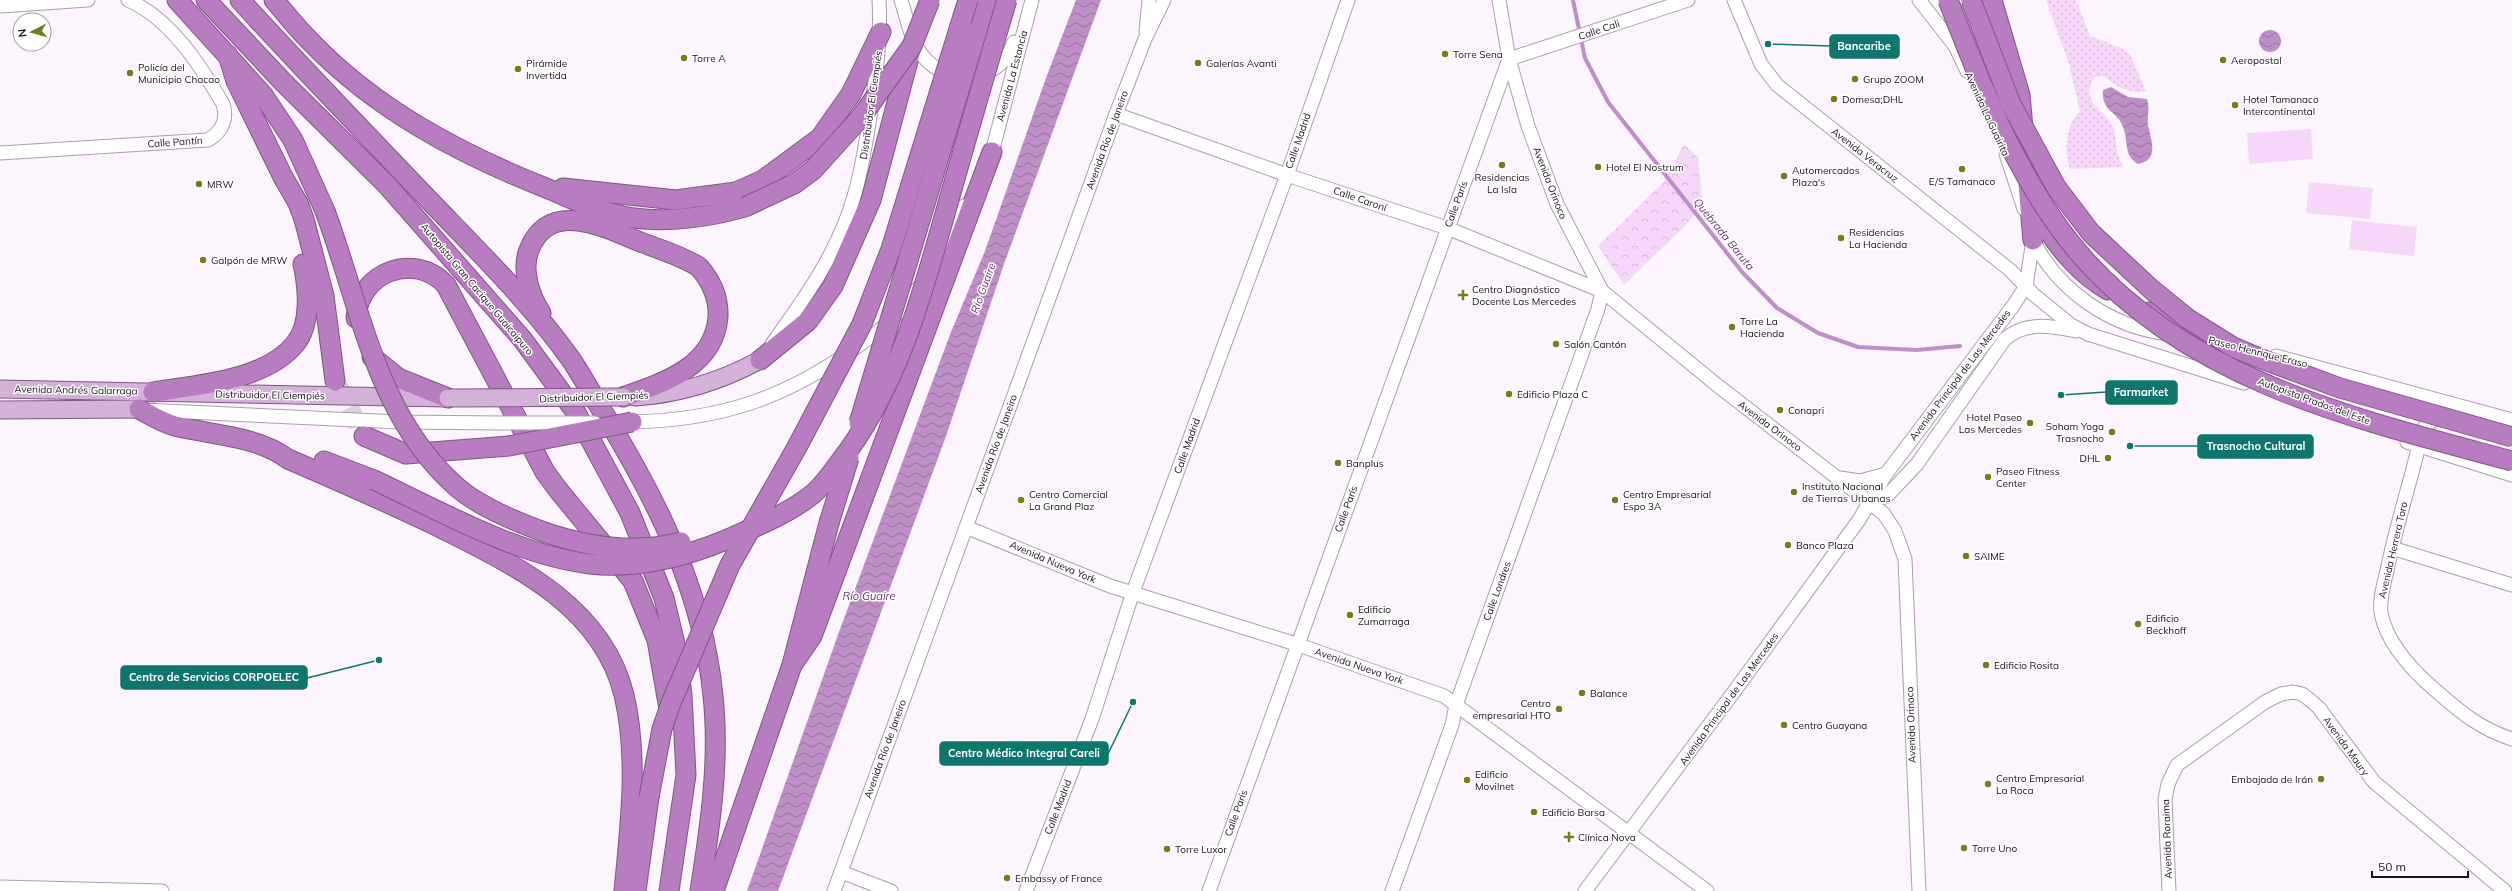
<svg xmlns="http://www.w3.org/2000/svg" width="2512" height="891" font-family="Mulish,sans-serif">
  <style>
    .grass { fill: url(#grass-dots) }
    .forest { fill: url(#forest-crowns) }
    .pitch { fill: #f6d7fa }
    .water { fill: url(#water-waves) }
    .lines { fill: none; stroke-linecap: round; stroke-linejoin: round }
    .stream { stroke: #be8ec6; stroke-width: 4 }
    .highway-tunnel { stroke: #dad3db; stroke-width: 19; stroke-dasharray: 19 10; stroke-linecap: butt }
    .minor-casing { stroke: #ac9daf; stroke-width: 15 }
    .major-casing { stroke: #7f5785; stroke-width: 19 }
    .highway-casing { stroke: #7f5785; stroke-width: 21 }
    .minor { stroke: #fff; stroke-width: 13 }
    .major { stroke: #d4b1d9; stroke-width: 17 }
    .highway { stroke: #b77dc0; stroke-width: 19 }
    .minor-bridge-casing { stroke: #ac9daf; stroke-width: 15; stroke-linecap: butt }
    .major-bridge-casing { stroke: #7f5785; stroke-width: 19; stroke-linecap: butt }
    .highway-bridge-casing { stroke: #7f5785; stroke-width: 21; stroke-linecap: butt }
    .minor-bridge { stroke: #fff; stroke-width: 13 }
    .major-bridge { stroke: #d4b1d9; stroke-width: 17 }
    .highway-bridge { stroke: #b77dc0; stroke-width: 19 }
    .poi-dot { fill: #767a22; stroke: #fff; stroke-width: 1.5 }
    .labels { text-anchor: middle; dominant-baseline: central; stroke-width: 3; stroke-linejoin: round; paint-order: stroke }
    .street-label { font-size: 10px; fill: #171118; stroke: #fff }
    .poi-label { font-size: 10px; fill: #171118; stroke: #fff; text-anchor: start }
    .water-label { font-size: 11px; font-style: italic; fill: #6c3175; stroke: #fff }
    .leader { fill: none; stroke: #0f766e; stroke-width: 1.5 }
    .callout-dot { fill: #0f766e; stroke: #fff; stroke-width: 1.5 }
    .callout { fill: #0f766e; stroke: #0f766e; stroke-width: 1.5 }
    .callout-label { font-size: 11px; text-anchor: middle; font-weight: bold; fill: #fff }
  </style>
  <defs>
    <pattern id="grass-dots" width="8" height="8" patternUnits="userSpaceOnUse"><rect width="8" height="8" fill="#f6d7fa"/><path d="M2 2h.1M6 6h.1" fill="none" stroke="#d2b8d6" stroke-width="1.8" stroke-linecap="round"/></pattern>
    <pattern id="forest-crowns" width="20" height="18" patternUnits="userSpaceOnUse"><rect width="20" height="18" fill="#f6d7fa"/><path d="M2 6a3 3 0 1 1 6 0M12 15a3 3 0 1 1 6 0" fill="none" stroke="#d2b8d6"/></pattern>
    <pattern id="water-waves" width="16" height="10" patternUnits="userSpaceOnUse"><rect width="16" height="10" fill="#be8ec6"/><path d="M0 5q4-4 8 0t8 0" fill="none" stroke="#9973a0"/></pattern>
  </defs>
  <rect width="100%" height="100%" fill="#fcf5fd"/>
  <path class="grass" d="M2046,0h30l14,36 31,12 9,6 16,38c-18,1 -29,-5 -43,-16l-9,1c-15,26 11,32 18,48 7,17 1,25 12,42l-54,2c-6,-18 -5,-44 10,-58l-11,-47z"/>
  <path class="forest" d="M1684,144l14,14 5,46 -20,24 -59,57 -26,-39 67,-65z"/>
  <g class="pitch">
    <path d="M2311,129l2,30 -64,5 -2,-31z"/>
    <path d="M2309,182l64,6 -3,31 -64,-6z"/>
    <path d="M2352,220l65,7 -3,29 -65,-7z"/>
  </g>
  <g class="water">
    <path d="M1076,0h25l-97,264 -59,175 -167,452h-31l92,-259 112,-300 34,-81 61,-173z"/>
    <circle cx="2270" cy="41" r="11"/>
    <path d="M2111,87l17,10 19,2c3,9 0,16 1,26 3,15 12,35 -10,39 -15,-9 -9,-22 -15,-37 -5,-16 -22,-15 -20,-37z"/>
  </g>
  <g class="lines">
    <path class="stream" d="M1573,0l12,58 23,44 134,170 35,36 41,25 40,14 59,3 43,-4"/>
    <path class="highway-tunnel" d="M336,382l28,54"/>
    <g class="minor-casing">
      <g id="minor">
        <path d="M901,0c11,35 13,63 52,76"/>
        <path d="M1499,0l10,59 19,67 29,78 45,87 115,94 167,129 11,17 10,28 14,332"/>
        <path d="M1734,0l27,64 16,21 233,185 23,24 38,31 17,9 156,49"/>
        <path d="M1919,0l36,46 12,25"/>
        <path d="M0,6l88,-6"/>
        <path d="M1146,32l3,-32"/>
        <path d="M1509,59l179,-59"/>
        <path d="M980,76c19,-8 27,-16 34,-34"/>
        <path d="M1116,114l171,61 160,53 155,63"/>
        <path d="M0,153l208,-13c14,-8 20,-21 15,-36 -23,-39 -52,-85 -95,-104"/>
        <path d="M2006,154l18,55"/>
        <path d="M988,160l4,-8 40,-152"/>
        <path d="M2033,240c25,51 78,87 135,94"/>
        <path d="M941,248l23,-42"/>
        <path d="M772,344c34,-47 68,-95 83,-151 9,-32 13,-64 18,-96 4,-33 8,-64 6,-97"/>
        <path d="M2276,356l236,64"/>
        <path d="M144,410l255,12 103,1"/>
        <path d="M2442,414l-17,12 -4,11c-10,43 -24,86 -33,129 -3,15 -9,32 -7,47 6,31 31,57 53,76 25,22 46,40 78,50"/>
        <path d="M632,422c89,-2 154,-24 226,-76 24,-17 45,-33 60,-58"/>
        <path d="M2407,442l105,33"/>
        <path d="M1840,478l20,3 26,-7"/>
        <path d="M1868,503l19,-7 30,-32 88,-125c21,-18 46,-13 71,-8"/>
        <path d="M966,527l144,59 186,58 148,52 263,195"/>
        <path d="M2392,548l120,37"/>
        <path d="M841,872l50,19"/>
        <path d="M0,887l162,4"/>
        <path d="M834,891l282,-777 29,-75 19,-39"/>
        <path d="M1026,891l66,-172 41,-127 154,-417 61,-175"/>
        <path d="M1209,891l300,-832"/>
        <path d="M1392,891l60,-166 4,-20 142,-396 4,-18"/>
        <path d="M1585,891l151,-202 123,-169 27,-46 127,-168 13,-20 7,-46"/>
        <path d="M2169,891l-4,-91 3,-16 9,-19 88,-63 16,-8 12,-2 9,2 8,6 9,8 55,74 131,109"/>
      </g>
    </g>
    <g class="major-casing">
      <g id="major">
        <path d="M0,389l446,9"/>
        <path d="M635,397c46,-3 86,-16 125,-37"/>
        <path d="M0,410l139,-1"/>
      </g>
    </g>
    <g class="highway-casing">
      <g id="highway">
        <path d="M177,0l86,95 30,45 32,71"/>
        <path d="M206,0l78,83 103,102 136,155 52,71 55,102 34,85 11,46 7,51 4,80 -17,116"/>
        <path d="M240,0c62,68 126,134 189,200 49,51 100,101 141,158 13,19 24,40 36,59 53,87 97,176 107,279 7,65 -3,131 -13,195"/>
        <path d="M274,0c12,14 23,28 36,41 65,68 150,113 236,147 29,12 57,26 88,30 38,5 75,-1 111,-11"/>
        <path d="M1992,0l28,95 13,145"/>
        <path d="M977,31l10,-31"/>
        <path d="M228,55l8,26 47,96 15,26 6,16 20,77 11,85"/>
        <path d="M563,188l113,12 60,-8 27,-12 57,-42 31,-44 30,-62"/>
        <path d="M2042,215c8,27 42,62 66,75"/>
        <path d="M2149,312l59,27"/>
        <path d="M541,313c-11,-17 -20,-43 -12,-63 21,-53 79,-21 114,-7 19,7 39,13 56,24 13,15 20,31 19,50 -4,50 -55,66 -95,80"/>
        <path d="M356,318c3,-46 58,-67 90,-33l99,187 14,19 74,90 24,59 13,75"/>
        <path d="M372,357l26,21 50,20"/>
        <path d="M760,360l48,-39 25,-35 38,-86 41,-154"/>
        <path d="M153,392c43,-7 112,-11 142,-48 17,-20 13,-57 8,-80"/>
        <path d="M139,409c11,6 24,14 36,17 37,9 83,10 113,33 51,22 101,44 151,68 75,38 163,78 185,168 15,63 6,132 0,196"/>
        <path d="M364,436l42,18 103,-8"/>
        <path d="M324,461l50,19"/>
        <path d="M792,665l20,-29 180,-484"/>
        <path d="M636,891l13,-94"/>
        <path d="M714,891l78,-226 37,-142"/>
      </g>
    </g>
    <use href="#minor" class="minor"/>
    <use href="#major" class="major"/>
    <use href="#highway" class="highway"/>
    <g class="minor-bridge-casing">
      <path id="minor-bridge" d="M502,423h93"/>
    </g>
    <g class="major-bridge-casing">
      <path id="major-bridge" d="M448,398l175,-1"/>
    </g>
    <g class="highway-bridge-casing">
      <g id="highway-bridge">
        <path d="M1948,0c35,90 72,187 137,260 110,123 275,160 427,201"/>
        <path d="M1971,0l40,104 45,83 35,46 60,56 37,30 45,28 26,11 81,30 172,49"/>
        <path d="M745,207l49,-23 19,-14 48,-53 51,-71 18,-46"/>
        <path d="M325,211c36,96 51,206 133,277 23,20 61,35 89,45 42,14 90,21 134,9"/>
        <path d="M859,423l118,-392"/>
        <path d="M509,446l123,-24"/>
        <path d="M374,480c66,31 143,75 216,84 46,5 96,-7 138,-25 29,-13 60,-25 85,-45 14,-12 24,-29 35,-43 56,-78 78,-171 104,-262 18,-63 36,-126 55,-189"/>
        <path d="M829,523l20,-65"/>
        <path d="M649,797l13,-68 9,-26 59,-138 67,-118 65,-123 29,-75 77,-249"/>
      </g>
    </g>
    <use href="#minor-bridge" class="minor-bridge"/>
    <use href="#major-bridge" class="major-bridge"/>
    <use href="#highway-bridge" class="highway-bridge"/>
  </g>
  <g class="poi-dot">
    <circle cx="1445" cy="54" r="4"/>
    <circle cx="684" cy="58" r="4"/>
    <circle cx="2223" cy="60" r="4"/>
    <circle cx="1198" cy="63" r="4"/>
    <circle cx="518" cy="69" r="4"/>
    <circle cx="130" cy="73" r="4"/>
    <circle cx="1855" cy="79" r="4"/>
    <circle cx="1834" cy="99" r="4"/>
    <circle cx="2235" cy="105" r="4"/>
    <circle cx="1502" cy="165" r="4"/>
    <circle cx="1598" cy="167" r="4"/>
    <circle cx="1962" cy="169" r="4"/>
    <circle cx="1784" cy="176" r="4"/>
    <circle cx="199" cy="184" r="4"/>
    <circle cx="1841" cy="238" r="4"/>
    <circle cx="203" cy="260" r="4"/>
    <path d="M1461 289h4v4h4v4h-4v4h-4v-4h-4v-4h4z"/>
    <circle cx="1732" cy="327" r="4"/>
    <circle cx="1556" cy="344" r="4"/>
    <circle cx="1509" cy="394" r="4"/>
    <circle cx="1780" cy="410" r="4"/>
    <circle cx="2030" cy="423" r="4"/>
    <circle cx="2112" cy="432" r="4"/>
    <circle cx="2108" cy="458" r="4"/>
    <circle cx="1338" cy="463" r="4"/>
    <circle cx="1988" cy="477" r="4"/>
    <circle cx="1794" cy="492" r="4"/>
    <circle cx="1021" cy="500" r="4"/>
    <circle cx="1615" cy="500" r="4"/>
    <circle cx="1788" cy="545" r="4"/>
    <circle cx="1966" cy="556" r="4"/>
    <circle cx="1350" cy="615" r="4"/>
    <circle cx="2138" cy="624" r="4"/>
    <circle cx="1986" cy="665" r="4"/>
    <circle cx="1582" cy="693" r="4"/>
    <circle cx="1559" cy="709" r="4"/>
    <circle cx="1784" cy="725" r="4"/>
    <circle cx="2321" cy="779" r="4"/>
    <circle cx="1467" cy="780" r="4"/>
    <circle cx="1988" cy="784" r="4"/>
    <circle cx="1534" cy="812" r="4"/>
    <path d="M1567 831h4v4h4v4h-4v4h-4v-4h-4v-4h4z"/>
    <circle cx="1964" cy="848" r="4"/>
    <circle cx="1167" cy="849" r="4"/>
    <circle cx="1007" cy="878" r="4"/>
  </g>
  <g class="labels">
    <g class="street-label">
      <text transform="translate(1599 30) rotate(-19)">Calle Cali</text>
      <text transform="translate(1012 76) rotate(-75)">Avenida La Estancia</text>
      <text transform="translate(871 105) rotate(-82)">Distribuidor El Ciempiés</text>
      <text transform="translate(1987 114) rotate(65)">Avenida La Guairita</text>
      <text transform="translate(1107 140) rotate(-70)">Avenida Río de Janeiro</text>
      <text transform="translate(1298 141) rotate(-71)">Calle Madrid</text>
      <text transform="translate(175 142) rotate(-4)">Calle Pantín</text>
      <text transform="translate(1865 155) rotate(38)">Avenida Veracruz</text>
      <text transform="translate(1550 183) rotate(69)">Avenida Orinoco</text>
      <text transform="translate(1360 199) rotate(19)">Calle Caroní</text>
      <text transform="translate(1456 204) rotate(-70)">Calle París</text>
      <text transform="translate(477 289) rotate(50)">Autopista Gran Cacique Guaicaipuro</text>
      <text transform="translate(2258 352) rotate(14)">Paseo Henrique Eraso</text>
      <text transform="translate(1960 375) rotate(-53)">Avenida Principal de Las Mercedes</text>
      <text transform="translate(76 390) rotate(1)">Avenida Andrés Galarraga</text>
      <text transform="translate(270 395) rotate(1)">Distribuidor El Ciempiés</text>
      <text transform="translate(594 397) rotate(-2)">Distribuidor El Ciempiés</text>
      <text transform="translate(2314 401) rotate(20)">Autopista Prados del Este</text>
      <text transform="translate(1770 426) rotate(37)">Avenida Orinoco</text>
      <text transform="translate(996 444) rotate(-70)">Avenida Río de Janeiro</text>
      <text transform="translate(1187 446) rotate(-70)">Calle Madrid</text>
      <text transform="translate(1346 509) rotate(-70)">Calle París</text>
      <text transform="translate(2393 550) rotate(-77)">Avenida Herrera Toro</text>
      <text transform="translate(1053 562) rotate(23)">Avenida Nueva York</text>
      <text transform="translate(1497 591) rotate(-70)">Calle Londres</text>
      <text transform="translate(1359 666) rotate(19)">Avenida Nueva York</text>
      <text transform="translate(1729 699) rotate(-54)">Avenida Principal de Las Mercedes</text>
      <text transform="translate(1911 725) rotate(-92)">Avenida Orinoco</text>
      <text transform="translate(2346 746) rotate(54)">Avenida Maury</text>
      <text transform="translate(885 749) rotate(-70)">Avenida Río de Janeiro</text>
      <text transform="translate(1058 807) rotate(-69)">Calle Madrid</text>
      <text transform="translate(1236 813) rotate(-70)">Calle París</text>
      <text transform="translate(2167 839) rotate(-92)">Avenida Roraima</text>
    </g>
    <g class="poi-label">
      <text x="1453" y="54">Torre Sena</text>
      <text x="692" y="58">Torre A</text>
      <text x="2231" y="60">Aeropostal</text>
      <text x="526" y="63">Pirámide<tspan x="526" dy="12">Invertida</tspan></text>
      <text x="1206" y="63">Galerías Avanti</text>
      <text x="138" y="67">Policía del<tspan x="138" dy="12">Municipio Chacao</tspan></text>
      <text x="1863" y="79">Grupo ZOOM</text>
      <text x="1842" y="99">Domesa;DHL</text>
      <text x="2243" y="99">Hotel Tamanaco<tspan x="2243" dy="12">Intercontinental</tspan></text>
      <text x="1606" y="167">Hotel El Nostrum</text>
      <text x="1792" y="170">Automercados<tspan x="1792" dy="12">Plaza's</tspan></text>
      <text x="1502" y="177" text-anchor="middle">Residencias<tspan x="1502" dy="12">La Isla</tspan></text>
      <text x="1962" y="181" text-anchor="middle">E/S Tamanaco</text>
      <text x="207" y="184">MRW</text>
      <text x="1849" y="232">Residencias<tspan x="1849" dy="12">La Hacienda</tspan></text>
      <text x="211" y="260">Galpón de MRW</text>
      <text x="1472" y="289">Centro Diagnóstico<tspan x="1472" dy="12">Docente Las Mercedes</tspan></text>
      <text x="1740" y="321">Torre La<tspan x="1740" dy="12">Hacienda</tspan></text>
      <text x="1564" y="344">Salón Cantón</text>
      <text x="1517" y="394">Edificio Plaza C</text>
      <text x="1788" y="410">Conapri</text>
      <text x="2022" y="417" text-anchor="end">Hotel Paseo<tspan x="2022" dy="12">Las Mercedes</tspan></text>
      <text x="2104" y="426" text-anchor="end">Soham Yoga<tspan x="2104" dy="12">Trasnocho</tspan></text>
      <text x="2100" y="458" text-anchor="end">DHL</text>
      <text x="1346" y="463">Banplus</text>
      <text x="1996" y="471">Paseo Fitness<tspan x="1996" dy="12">Center</tspan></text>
      <text x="1802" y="486">Instituto Nacional<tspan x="1802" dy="12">de Tierras Urbanas</tspan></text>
      <text x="1029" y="494">Centro Comercial<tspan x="1029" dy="12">La Grand Plaz</tspan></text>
      <text x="1623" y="494">Centro Empresarial<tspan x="1623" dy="12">Espo 3A</tspan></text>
      <text x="1796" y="545">Banco Plaza</text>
      <text x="1974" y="556">SAIME</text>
      <text x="1358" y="609">Edificio<tspan x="1358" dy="12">Zumarraga</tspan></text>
      <text x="2146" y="618">Edificio<tspan x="2146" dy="12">Beckhoff</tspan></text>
      <text x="1994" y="665">Edificio Rosita</text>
      <text x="1590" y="693">Balance</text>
      <text x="1551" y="703" text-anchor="end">Centro<tspan x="1551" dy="12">empresarial HTO</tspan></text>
      <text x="1792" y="725">Centro Guayana</text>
      <text x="1475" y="774">Edificio<tspan x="1475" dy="12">Movilnet</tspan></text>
      <text x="1996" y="778">Centro Empresarial<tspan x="1996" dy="12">La Roca</tspan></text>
      <text x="2313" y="779" text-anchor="end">Embajada de Irán</text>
      <text x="1542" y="812">Edificio Barsa</text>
      <text x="1578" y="837">Clínica Nova</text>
      <text x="1972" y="848">Torre Uno</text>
      <text x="1175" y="849">Torre Luxor</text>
      <text x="1015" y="878">Embassy of France</text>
    </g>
    <g class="water-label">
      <text transform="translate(1724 234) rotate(51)">Quebrada Baruta</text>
      <text transform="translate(983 288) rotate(-70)">Río Guaire</text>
      <text x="869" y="596">Río Guaire</text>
    </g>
  </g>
  <path class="leader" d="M1768 44L1830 46M2061 395L2106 392M2130 446L2198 446M379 660L307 678M1133 702L1108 754"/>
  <g class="callout-dot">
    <circle cx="1768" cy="44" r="4"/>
    <circle cx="2061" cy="395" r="4"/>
    <circle cx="2130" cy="446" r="4"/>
    <circle cx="379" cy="660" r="4"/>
    <circle cx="1133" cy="702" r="4"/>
  </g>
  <g class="callout">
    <rect x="1830" y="35" width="69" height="23" rx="4"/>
    <rect x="2106" y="381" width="71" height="23" rx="4"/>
    <rect x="2198" y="435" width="115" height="23" rx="4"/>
    <rect x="121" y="666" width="186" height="23" rx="4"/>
    <rect x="940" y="742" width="168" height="23" rx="4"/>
  </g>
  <g class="callout-label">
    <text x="1864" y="50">Bancaribe</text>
    <text x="2141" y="396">Farmarket</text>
    <text x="2256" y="450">Trasnocho Cultural</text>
    <text x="214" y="681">Centro de Servicios CORPOELEC</text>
    <text x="1024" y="757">Centro Médico Integral Careli</text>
  </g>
  <g transform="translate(32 32) rotate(264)"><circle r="19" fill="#ffffff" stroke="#a2a0a3"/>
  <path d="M0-3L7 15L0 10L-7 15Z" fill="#767a22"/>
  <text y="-6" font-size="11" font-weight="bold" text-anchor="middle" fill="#171118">N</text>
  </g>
  <path d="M2372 871v6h96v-6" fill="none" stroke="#171118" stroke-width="2"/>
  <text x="2378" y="871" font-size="12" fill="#171118" stroke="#ffffff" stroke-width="3" paint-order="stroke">50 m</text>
</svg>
